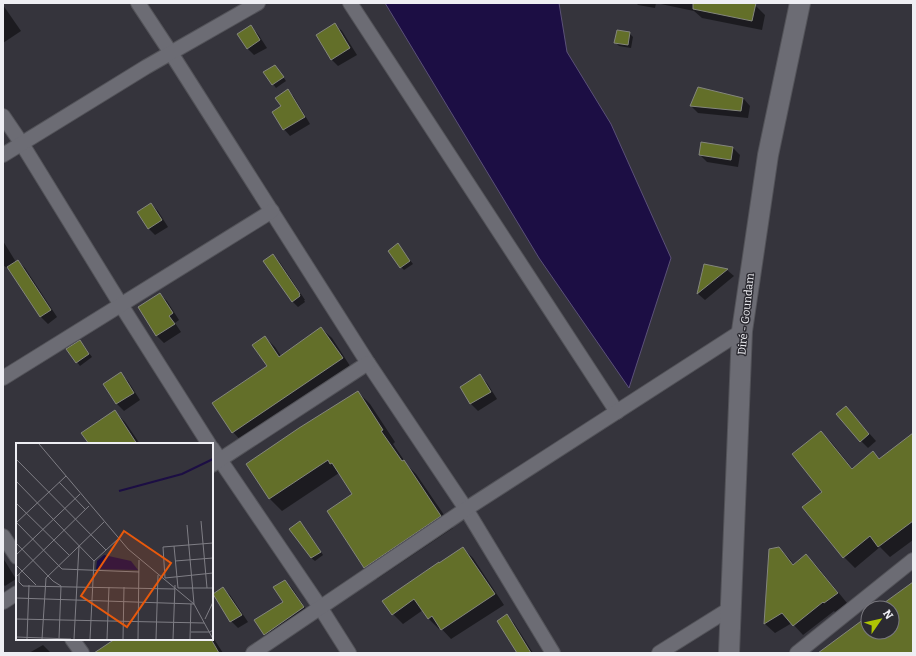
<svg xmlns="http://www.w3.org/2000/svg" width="916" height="656" font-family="Bitter,serif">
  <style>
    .water { fill: #1c0e44; stroke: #5b5178 }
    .shadow { fill: #0007 }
    .building { fill: #636f29; stroke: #84867d }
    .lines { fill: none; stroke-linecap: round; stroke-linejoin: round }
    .minor-casing { stroke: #535359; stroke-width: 16 }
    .secondary-casing { stroke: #535359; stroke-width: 22 }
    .minor { stroke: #6c6c74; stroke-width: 14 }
    .secondary { stroke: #6c6c74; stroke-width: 20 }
    .labels { text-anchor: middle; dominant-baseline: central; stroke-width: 3; stroke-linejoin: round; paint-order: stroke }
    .street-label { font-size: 11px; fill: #eeeef3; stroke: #2b2a31 }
    .inset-river { fill: none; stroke: #1c0e44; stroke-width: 2 }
    .inset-road { fill: none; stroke: #7f7e85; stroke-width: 1 }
    .view { fill: #e8590c; fill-opacity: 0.15; stroke: #e8590c; stroke-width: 2 }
    .inset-edge { fill: none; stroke: #eeeef3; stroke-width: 2 }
  </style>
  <rect width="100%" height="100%" fill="#35343c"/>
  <path class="water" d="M385,3h174l8,49 44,72 60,134 -42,130 -90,-130z"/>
  <g class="shadow">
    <path d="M636,3h110l9,2 10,10 -3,15 -60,-12 -8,-7 -38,-8 -1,5 -17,-3z"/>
    <path d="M3,5l18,26 -18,12z"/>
    <path d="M335,24l7,7 15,24 -19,11 -7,-7z"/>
    <path d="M251,27l7,7 9,14 -13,7 -7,-7z"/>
    <path d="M629,33l4,4 -2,11 -12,-2 -4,-4z"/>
    <path d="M275,66l11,15 -10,7 -3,-4z"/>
    <path d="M288,90l6,7 16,27 -20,12 -6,-7 -2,-22z"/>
    <path d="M743,98l7,8 -2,12 -50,-5 -7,-7z"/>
    <path d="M733,148l7,7 -2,12 -31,-5 -7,-7z"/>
    <path d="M151,204l7,7 10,16 -13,8 -7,-7z"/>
    <path d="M3,241l13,21 2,-1 7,7 32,49 -9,7 -7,-7 -32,-50 -2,1 -4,-3z"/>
    <path d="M398,245l15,19 -9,6 -3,-3z"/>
    <path d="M273,255l6,6 26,39h-1l1,2 -7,5 -6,-6z"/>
    <path d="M704,265l23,5 7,6 -29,24 -7,-6z"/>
    <path d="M160,294l7,7 12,19 -4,3 6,9 -17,11 -7,-7 -18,-28z"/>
    <path d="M321,328l11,10 20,31 -109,74 -10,-11 35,-66 -3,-29 10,10 6,9z"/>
    <path d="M83,345l9,12 -12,9 -3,-4z"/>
    <path d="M121,374l7,7 12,19 -16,11 -7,-7 -13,-20z"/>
    <path d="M480,376l7,7 10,16 -19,12 -7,-7 -10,-16z"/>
    <path d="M358,392l12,12 25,38 -2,2 15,22 8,8 37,54 -76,51 -12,-12 -11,-73 -15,-21 -57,38 -12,-12 -23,-34z"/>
    <path d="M846,407l30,34 -8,7 -7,-7z"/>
    <path d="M115,412l10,10 15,22h-50z"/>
    <path d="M821,432l11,11 21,26 20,-16 7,7 33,-26v106l-23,17 -10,-10 -25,21 -11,-11 -20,-65z"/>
    <path d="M300,522l3,3 20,30 -8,6 -4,-3z"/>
    <path d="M463,548l10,10 31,47 -53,34 -11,-12 -1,2 -10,-10 -6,-9 -20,14 -10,-10 46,-50z"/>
    <path d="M779,548l10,10 5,7 12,-9 10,9 31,38 -12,9 -1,-1 -31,24 -11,-12 -17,10 -10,-9 5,-74z"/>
    <path d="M3,558l13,21 -11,7 -2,-2z"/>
    <path d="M285,581l7,7 18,27 -39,27 -7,-7 20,-33z"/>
    <path d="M223,588l7,7 18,27 -10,6 -7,-7z"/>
    <path d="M507,616l7,7 19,30h-15z"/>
    <path d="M212,636l11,17h-114l7,-14h96z"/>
    <path d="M43,645l8,8h-22z"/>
  </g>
  <g class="building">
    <path d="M693,3h63l-4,18 -59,-12z"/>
    <path d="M335,23l15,25 -19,12 -15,-25z"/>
    <path d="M251,25l9,15 -13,9 -10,-15z"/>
    <path d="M617,30l13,2 -2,13 -14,-2z"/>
    <path d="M275,65l9,12 -12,8 -9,-13z"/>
    <path d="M698,87l45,11 -2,13 -51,-5z"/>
    <path d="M288,89l17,28 -22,13 -11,-18 9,-6 -6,-8z"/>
    <path d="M701,142l32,5 -2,13 -32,-5z"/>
    <path d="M151,203l11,17 -14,9 -11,-17z"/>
    <path d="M398,243l12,18 -10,7 -12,-17z"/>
    <path d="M273,254l27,40h-1l1,2 -8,6 -29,-41z"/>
    <path d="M18,260l33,50 -11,7 -33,-50z"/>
    <path d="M704,264l24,5 -31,25z"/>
    <path d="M160,293l13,20 -4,3 6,8 -19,12 -18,-29z"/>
    <path d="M321,327l22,31 -111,75 -20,-30 55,-37 -15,-21 13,-9 14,21z"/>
    <path d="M80,340l9,14 -13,9 -10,-14z"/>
    <path d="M121,372l13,21 -18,11 -13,-20z"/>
    <path d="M480,374l11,18 -21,12 -10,-17z"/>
    <path d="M358,391l25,39 -2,1 21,30 2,-1 37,56 -77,52 -37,-57 25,-17 -20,-31 -2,1 -2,-4 -59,39 -23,-35 53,-36z"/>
    <path d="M846,406l23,28 -9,8 -24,-28z"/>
    <path d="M115,410l22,34h-48l-8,-11z"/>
    <path d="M821,431l31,38 21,-18 6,8 34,-26v88l-35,26 -8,-11 -27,22 -41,-51 20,-15 -30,-38z"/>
    <path d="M300,521l21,31 -10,6 -22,-29z"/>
    <path d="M463,547l32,47 -54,36 -9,-14 -4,3 -14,-20 -22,16 -10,-14 57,-39v1z"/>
    <path d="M779,547l14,18 13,-11 32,39 -14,10 -1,-1 -30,24 -11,-13 -18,11 5,-75z"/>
    <path d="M285,580l19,27 -40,28 -10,-15 29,-18 -10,-15z"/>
    <path d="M913,582v71h-95l50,-37v16h24v-24h-15z"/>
    <path d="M223,587l19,28 -12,7 -17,-28z"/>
    <path d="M507,614l24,39h-14l-20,-32z"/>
    <path d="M115,639h96l8,14h-125z"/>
  </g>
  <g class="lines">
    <g class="minor-casing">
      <g id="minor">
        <path d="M138,3l33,50 197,310 98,146 87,144"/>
        <path d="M350,3l267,409"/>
        <path d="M3,116l19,28 99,161 88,139"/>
        <path d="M3,155l143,-88 112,-64"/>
        <path d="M3,378l269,-167"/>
        <path d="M212,448l108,159 29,46"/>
        <path d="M212,465l156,-102"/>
        <path d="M3,536l14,21"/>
        <path d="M3,602l14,-9"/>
        <path d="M72,639l10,14"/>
        <path d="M253,653l213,-144 276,-178"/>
        <path d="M659,653l72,-45"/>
        <path d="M797,653l116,-93"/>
      </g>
    </g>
    <g class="secondary-casing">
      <path id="secondary" d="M729,653l13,-322 26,-176 32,-152"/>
    </g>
    <use href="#minor" class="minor"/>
    <use href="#secondary" class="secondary"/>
  </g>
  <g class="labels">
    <g class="street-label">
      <text transform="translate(746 314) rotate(-84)">Diré - Goundam</text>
    </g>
  </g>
  <g transform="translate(16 443)">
    <rect width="197" height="197" fill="#35343c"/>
    <path d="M88,112l27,6 7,9 -42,-1 1,-8z" fill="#1c0e44"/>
    <path class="inset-river" d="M103,48l63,-17 31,-15"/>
    <path class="inset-road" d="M23,1l89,105 66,55 19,35M0,16l90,91M0,38l78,80 -4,78M43,39l26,27M0,60l53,52M185,78l6,67M0,79l46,47 77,3M0,80l50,-47M0,100l37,38 8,5 -2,53M197,100l-50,4 2,31 48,-5M158,103l4,42M0,112l64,-61M78,118l24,-22M159,118l38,-3M0,122l20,20M3,131v8l4,4 152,3M0,134l73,-71M162,145h35M0,155l178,6 -7,-79M0,176l188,4M189,176l8,-17M175,189h19l3,-2M0,194l55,2M11,196l2,-54M26,196l4,-61 58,-56M58,196l5,-93M91,196l2,-52M107,196l1,-52M122,196l1,-79M140,196l2,-64M157,196l2,-54M174,196l1,-35"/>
    <path class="view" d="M108,88l47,32 -44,64 -46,-31z"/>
    <rect width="197" height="197" class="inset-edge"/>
  </g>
  <rect width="916" height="656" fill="none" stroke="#eeeef3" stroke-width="8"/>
  <g transform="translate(880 620) rotate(56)"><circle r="19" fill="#2b2a31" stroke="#79787f"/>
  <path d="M0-3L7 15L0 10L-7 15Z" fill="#afc504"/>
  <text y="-6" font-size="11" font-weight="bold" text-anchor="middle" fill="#eeeef3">N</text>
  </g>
</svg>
